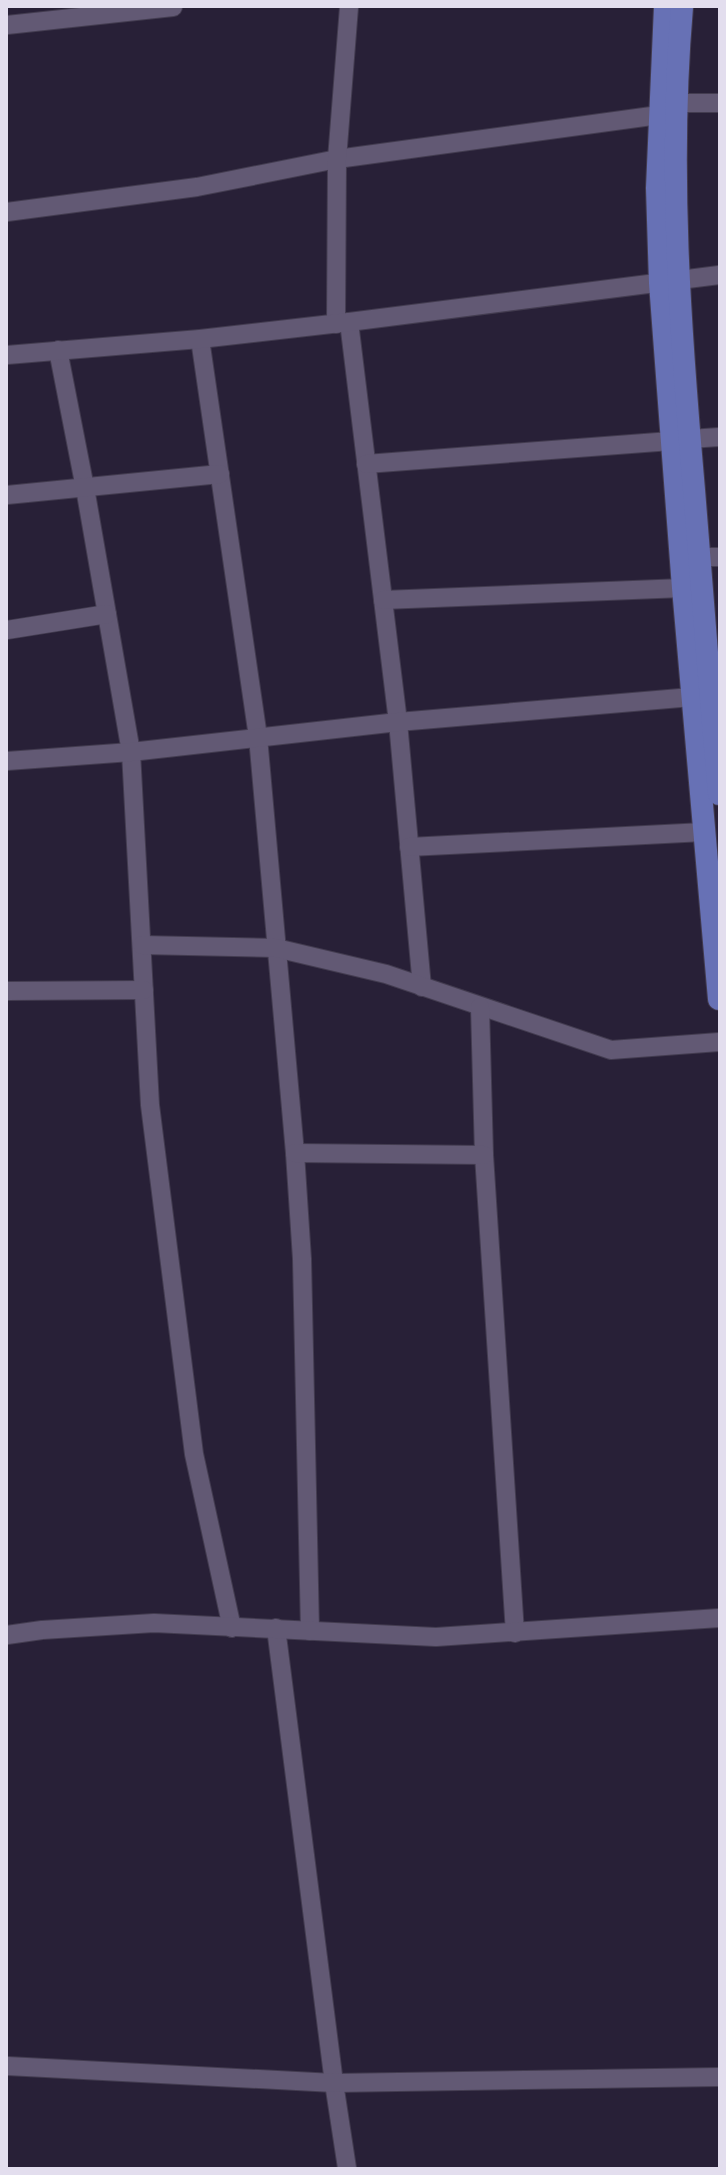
<svg xmlns="http://www.w3.org/2000/svg" width="726" height="2175" font-family="Poppins,sans-serif">
  <style>
    .lines { fill: none; stroke-linecap: round; stroke-linejoin: round }
    .minor-casing { stroke: #433c50; stroke-width: 20 }
    .major-casing { stroke: #433c50; stroke-width: 24 }
    .minor { stroke: #625974; stroke-width: 18 }
    .major { stroke: #6771b5; stroke-width: 22 }
  </style>
  <rect width="100%" height="100%" fill="#282037"/>
  <g class="lines">
    <g class="minor-casing">
      <g id="minor">
        <path d="M7,25l166,-18"/>
        <path d="M676,103h43"/>
        <path d="M7,212l190,-25 140,-28 322,-44"/>
        <path d="M349,322l49,400 24,265"/>
        <path d="M336,324l1,-165 12,-152"/>
        <path d="M200,339l58,398 37,416 7,106 8,372"/>
        <path d="M58,350l27,138 46,264 19,353 44,349 38,174"/>
        <path d="M7,355l193,-16 149,-17 370,-47"/>
        <path d="M690,439l29,-2"/>
        <path d="M366,464l305,-23"/>
        <path d="M7,495l213,-21"/>
        <path d="M700,557h19"/>
        <path d="M383,600l300,-12"/>
        <path d="M7,630l100,-16"/>
        <path d="M7,761l124,-9 267,-30 294,-25"/>
        <path d="M409,847l295,-15"/>
        <path d="M142,945l134,3 110,26 225,76 108,-8"/>
        <path d="M7,991l137,-1"/>
        <path d="M480,1007l4,148 31,478"/>
        <path d="M295,1153l189,2"/>
        <path d="M276,1628l58,455 13,85"/>
        <path d="M7,1635l35,-5 112,-7 282,14 283,-19"/>
        <path d="M7,2066l327,17 385,-6"/>
      </g>
    </g>
    <g class="major-casing">
      <g id="major">
        <path d="M665,7l-8,181 3,95 23,305 36,411"/>
        <path d="M682,7c-14,161 -2,322 12,483 8,101 16,203 25,304"/>
      </g>
    </g>
    <use href="#minor" class="minor"/>
    <use href="#major" class="major"/>
  </g>
  <rect width="726" height="2175" fill="none" stroke="#e3deee" stroke-width="16"/>
</svg>
